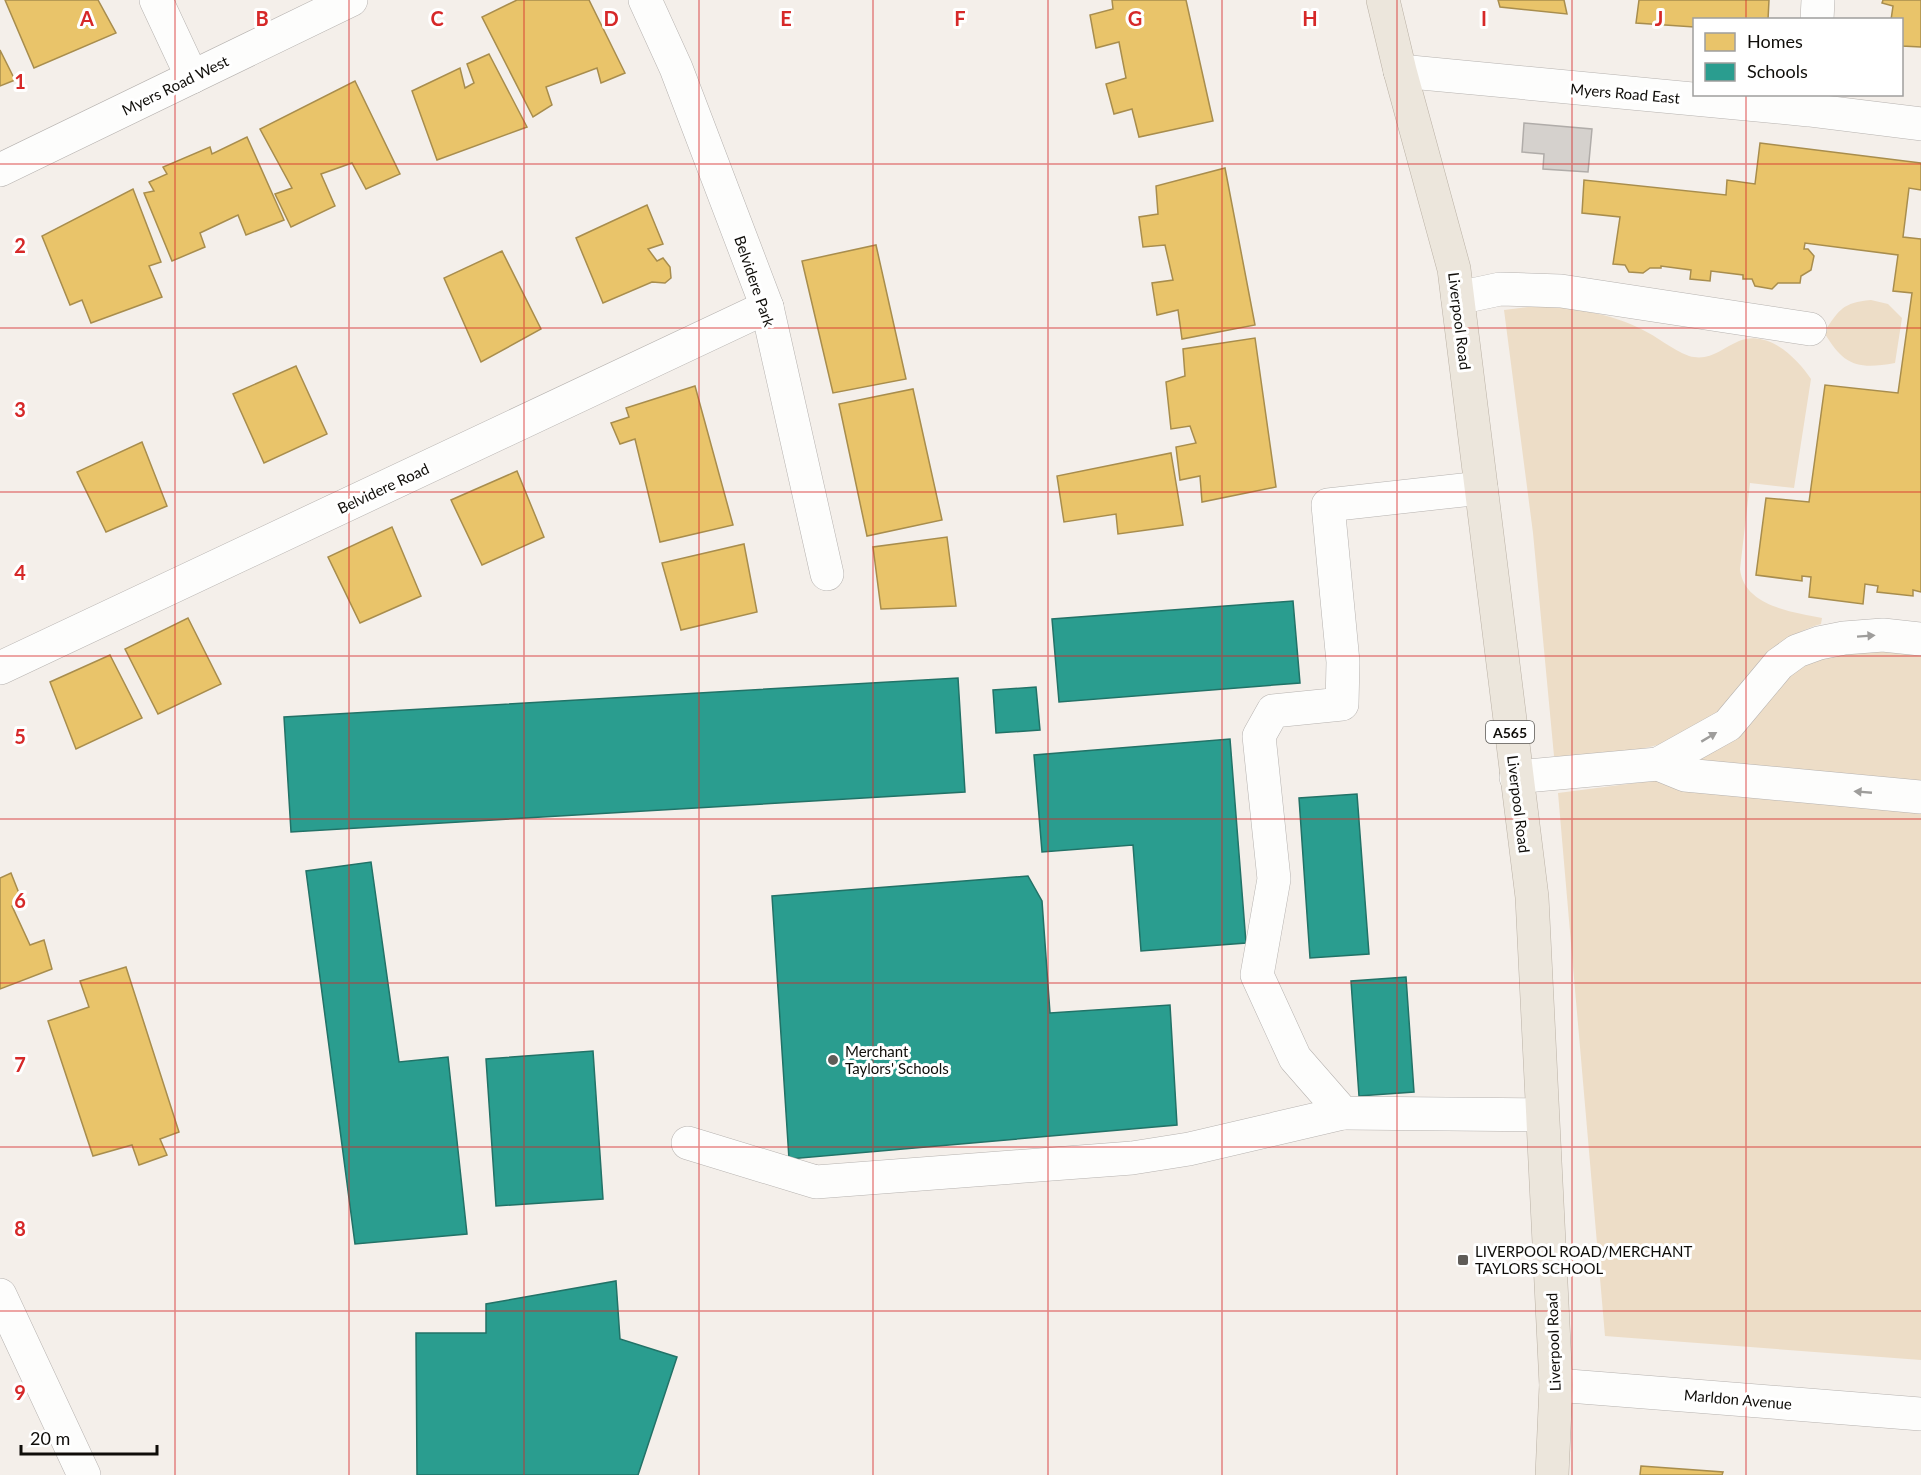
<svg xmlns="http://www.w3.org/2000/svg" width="1921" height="1475" font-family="Lato,sans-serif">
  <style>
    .green { fill: #edddc7 }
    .homes { fill: #e9c46a; stroke: #a88d4d; stroke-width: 1.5 }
    .schools { fill: #2a9d8f; stroke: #227267; stroke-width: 1.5 }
    .building { fill: #d5d1cd; stroke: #b0aca9; stroke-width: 1.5 }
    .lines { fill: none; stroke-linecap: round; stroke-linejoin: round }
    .minor-casing { stroke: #b6b2af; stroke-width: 34 }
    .highway-casing { stroke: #bab1a5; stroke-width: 34 }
    .minor { stroke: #fdfdfc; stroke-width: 33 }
    .highway { stroke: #ece6dc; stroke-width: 33 }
    .oneway { fill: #9e9d9b }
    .grid { fill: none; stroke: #d62828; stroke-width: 1.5; stroke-opacity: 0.55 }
    .poi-dot { fill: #5f5c58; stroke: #fff; stroke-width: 2 }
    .labels { text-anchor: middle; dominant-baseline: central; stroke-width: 6; stroke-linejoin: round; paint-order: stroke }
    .shield { fill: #fff; stroke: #575653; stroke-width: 1.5 }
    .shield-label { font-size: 14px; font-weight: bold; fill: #0f0d09 }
    .street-label { font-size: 15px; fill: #0f0d09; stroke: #fff }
    .poi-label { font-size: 15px; fill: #0f0d09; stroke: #fff; text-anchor: start }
    .grid-label { font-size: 20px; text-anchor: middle; font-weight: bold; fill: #d62828; stroke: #fff; stroke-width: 6; stroke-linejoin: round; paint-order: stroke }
  </style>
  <rect width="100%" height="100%" fill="#f4efea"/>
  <g class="green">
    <path d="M1871,300l17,4 14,14 -7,45c-38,7 -52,2 -71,-31 16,-23 18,-29 47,-32z"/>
    <path d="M1544,305c32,4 68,9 97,24 17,8 30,20 48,27 21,6 33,-8 50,-15 29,-12 58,17 72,38l-17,109 -44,-5 -10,86c4,37 52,43 82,49l-1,6c-62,18 -69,69 -117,100 -26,18 -60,26 -91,29 -20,3 -39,7 -59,3l-21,-223 -29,-223z"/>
    <path d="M1921,647v135l-231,-21 119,-106z"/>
    <path d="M1659,780l262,26v554l-316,-24 -47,-543z"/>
  </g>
  <g class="homes">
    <path d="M5,0h93l18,33 -82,35z"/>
    <path d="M517,0h72l36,73 -24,10 -4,-15 -51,19 6,18 -19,12 -51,-100z"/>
    <path d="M1112,0h74l27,121 -74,16 -7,-28 -18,5 -8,-30 20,-6 -7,-36 -23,6 -6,-33 23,-6z"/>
    <path d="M1498,0h66l3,14 -67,-7z"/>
    <path d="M1639,0h130l-1,20h-74v7l-58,-4z"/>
    <path d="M1883,0h38v47l-19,-1v-26h-11l2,-14 -11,-3z"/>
    <path d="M0,50l15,30 -15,6z"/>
    <path d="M489,54l38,73 -90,33 -25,-69 48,-23 5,20 9,-5 -7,-19z"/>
    <path d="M355,81l45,93 -34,15 -14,-26 -31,11 14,32 -44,21 -16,-33 17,-6 -32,-59z"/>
    <path d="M247,137l37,83 -38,15 -8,-20 -38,18 5,14 -33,14 -28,-68 10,-2 -5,-9 18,-8 -4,-7 47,-20 2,7z"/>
    <path d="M1760,143l161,20v27l-12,-2 -6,49 18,2v353l-8,-2v6l-36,-4 1,-6 -13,-2 -2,20 -54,-7 2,-20 -9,-1v5l-46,-6 10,-77 43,4 16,-117 73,8 14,-100 -19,-2 5,-36 -93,-12 -1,6h4l6,7 -3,14 -10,6 -1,7h-22l-6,6 -17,-3 -3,-7h-9v-4l-32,-4 -1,10 -20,-2 1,-9 -30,-4v2h-11l-7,5 -14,-1 -4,-7 -12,-1 7,-47 -38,-4 2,-33 142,15 1,-15 28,4z"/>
    <path d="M1225,168l30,157 -73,14 -4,-29 -21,5 -5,-32 21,-3 -8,-35 -22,2 -4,-30 19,-3 -2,-28z"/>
    <path d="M133,189l28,73 -12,4 13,31 -71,26 -9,-23 -12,5 -28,-69z"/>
    <path d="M647,205l16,39 -15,5 9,12 6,-3 7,9 1,11 -6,5 -13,-1 -49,21 -27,-65z"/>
    <path d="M876,245l30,134 -73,14 -31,-132z"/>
    <path d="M502,251l39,78 -60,33 -37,-84z"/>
    <path d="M1255,338l21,149 -74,15 -2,-26 -20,4 -4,-33 20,-4 -6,-17 -19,3 -5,-47 19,-6 -2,-27z"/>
    <path d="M296,366l31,68 -63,29 -31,-69z"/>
    <path d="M695,386l38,139 -73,17 -25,-103 -15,5 -9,-21 18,-6 -3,-9z"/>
    <path d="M913,389l29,131 -75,16 -28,-132z"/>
    <path d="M142,442l25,64 -61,26 -29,-60z"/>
    <path d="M1171,453l12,72 -65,9 -2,-20 -52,8 -7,-46z"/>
    <path d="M517,471l27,66 -62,28 -31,-65z"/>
    <path d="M392,527l29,69 -61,27 -32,-66z"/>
    <path d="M947,537l9,69 -75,3 -8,-62z"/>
    <path d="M744,544l13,68 -76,18 -19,-67z"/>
    <path d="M188,618l33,66 -63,30 -33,-65z"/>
    <path d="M110,655l32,63 -66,31 -26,-67z"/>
    <path d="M11,873l11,28 -10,5 18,39 14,-5 8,29 -52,20v-111z"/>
    <path d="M126,967l53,165 -19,7 7,16 -28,10 -7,-20 -39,11 -45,-135 41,-14 -9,-26z"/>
    <path d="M1641,1466l82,6 -1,3h-82z"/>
  </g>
  <g class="schools">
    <path d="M1293,601l7,82 -241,19 -7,-83z"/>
    <path d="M958,678l7,114 -674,40 -7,-115z"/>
    <path d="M1036,687l4,43 -44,3 -3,-43z"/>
    <path d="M1230,739l16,204 -105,8 -8,-106 -91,7 -8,-97z"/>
    <path d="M1357,794l12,160 -59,4 -11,-160z"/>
    <path d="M371,862l28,200 49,-5 19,177 -112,10 -49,-373z"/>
    <path d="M1028,876l14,25 8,112 120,-8 7,120 -388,34 -17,-263z"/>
    <path d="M1406,977l8,115 -55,4 -8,-115z"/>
    <path d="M593,1051l10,148 -107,7 -10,-147z"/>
    <path d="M616,1281l4,58 57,18 -39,118h-221l-1,-142h70v-29z"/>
  </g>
  <path class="building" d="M1524,123l68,6 -4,43 -45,-3 1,-15 -22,-2z"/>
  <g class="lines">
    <g class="minor-casing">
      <g id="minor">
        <path d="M156,0l36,77"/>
        <path d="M645,0l31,68 91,239 60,267"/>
        <path d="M1817,20l1,-20"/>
        <path d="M1400,71l409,39 112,14"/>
        <path d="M0,170l351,-170"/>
        <path d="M1458,298l42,-9 61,2 249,38"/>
        <path d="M1481,488l-153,17 15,157 -1,42 -69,7 -14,25 15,143 -17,96 38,83 48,55 199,2"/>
        <path d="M0,668l767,-361"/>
        <path d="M1658,764l27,11 236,22"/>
        <path d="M1516,777l142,-13 70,-39 51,-61 18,-13 22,-8 25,-5 39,-3 38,4"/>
        <path d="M688,1143l128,39 316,-24 57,-9 154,-36"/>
        <path d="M0,1295l84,180"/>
        <path d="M1556,1385l365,29"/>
      </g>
    </g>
    <g class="highway-casing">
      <path id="highway" d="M1383,0l17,71 54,198 78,628 24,488 -4,90"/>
    </g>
    <use href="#minor" class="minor"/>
    <use href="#highway" class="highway"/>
  </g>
  <defs><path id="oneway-solid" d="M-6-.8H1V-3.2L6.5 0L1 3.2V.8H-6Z" transform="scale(1.5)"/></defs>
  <g class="oneway">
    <use href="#oneway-solid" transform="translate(1866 636) rotate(-4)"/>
    <use href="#oneway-solid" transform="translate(1709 737) rotate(-31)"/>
    <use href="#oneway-solid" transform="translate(1863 792) rotate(-175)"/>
  </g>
  <path class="grid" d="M175,0v1475M349,0v1475M524,0v1475M699,0v1475M873,0v1475M1048,0v1475M1222,0v1475M1397,0v1475M1572,0v1475M1746,0v20M1746,94v1381M0,164h1921M0,328h1921M0,492h1921M0,656h1921M0,819h1921M0,983h1921M0,1147h1921M0,1311h1921"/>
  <g class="poi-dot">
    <circle cx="833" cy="1060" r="6"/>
    <rect x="1457" y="1254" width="12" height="12" rx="3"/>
  </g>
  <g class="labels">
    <rect class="shield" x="1486" y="721" width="48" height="22" rx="4.5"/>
    <g class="shield-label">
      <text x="1510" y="732">A565</text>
    </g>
    <g class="street-label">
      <text transform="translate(175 85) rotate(-26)">Myers Road West</text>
      <text transform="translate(1625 93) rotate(5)">Myers Road East</text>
      <text transform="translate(755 281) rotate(71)">Belvidere Park</text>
      <text transform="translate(1460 321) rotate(83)">Liverpool Road</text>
      <text transform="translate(383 488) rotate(-25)">Belvidere Road</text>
      <text transform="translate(1519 804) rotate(83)">Liverpool Road</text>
      <text transform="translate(1553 1342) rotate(-92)">Liverpool Road</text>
      <text transform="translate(1738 1399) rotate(5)">Marldon Avenue</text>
    </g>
    <g class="poi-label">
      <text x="845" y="1051">Merchant<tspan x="845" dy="17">Taylors' Schools</tspan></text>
      <text x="1475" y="1251">LIVERPOOL ROAD/MERCHANT<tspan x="1475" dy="17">TAYLORS SCHOOL</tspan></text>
    </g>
  </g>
  <g class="grid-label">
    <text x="87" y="26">A</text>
    <text x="262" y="26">B</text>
    <text x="437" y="26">C</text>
    <text x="611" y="26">D</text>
    <text x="786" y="26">E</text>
    <text x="960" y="26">F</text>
    <text x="1135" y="26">G</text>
    <text x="1310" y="26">H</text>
    <text x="1484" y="26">I</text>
    <text x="1659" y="26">J</text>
    <text x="20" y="89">1</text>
    <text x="20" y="253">2</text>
    <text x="20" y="417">3</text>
    <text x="20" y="580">4</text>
    <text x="20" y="744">5</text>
    <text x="20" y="908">6</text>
    <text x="20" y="1072">7</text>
    <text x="20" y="1236">8</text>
    <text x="20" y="1400">9</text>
  </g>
  <rect x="1693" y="18" width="210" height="78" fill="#ffffff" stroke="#9f9e9d" stroke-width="1.5"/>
  <rect x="1705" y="33" width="30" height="18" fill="#e9c46a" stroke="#9f9e9d" stroke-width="1.5"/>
  <text x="1747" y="48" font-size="18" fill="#0f0d09">Homes</text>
  <rect x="1705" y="63" width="30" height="18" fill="#2a9d8f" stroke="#9f9e9d" stroke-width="1.5"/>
  <text x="1747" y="78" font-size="18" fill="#0f0d09">Schools</text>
  <path d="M21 1445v9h136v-9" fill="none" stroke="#0f0d09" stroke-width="3"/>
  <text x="30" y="1445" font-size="18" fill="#0f0d09" stroke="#ffffff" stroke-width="4.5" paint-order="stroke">20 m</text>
</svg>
